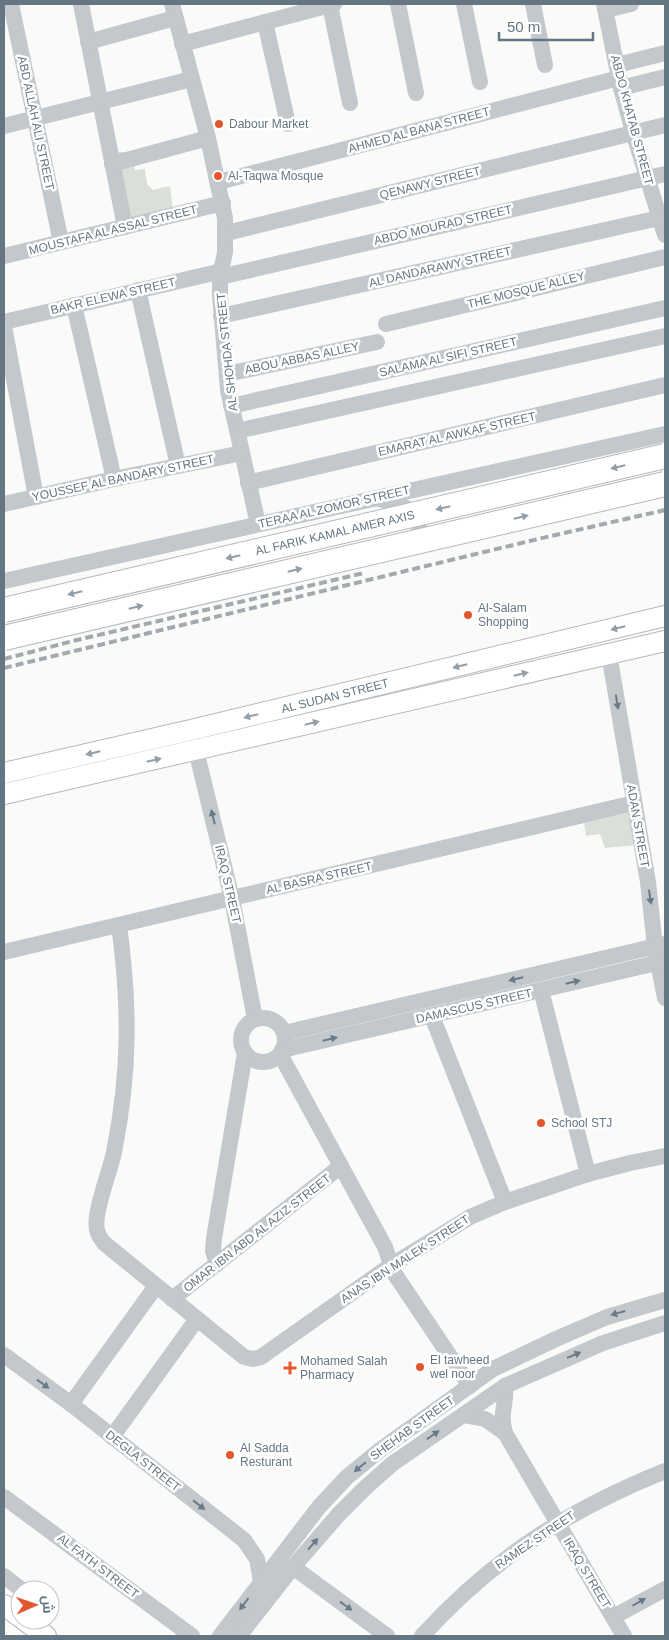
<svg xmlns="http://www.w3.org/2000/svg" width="669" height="1640" font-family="Arial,Cairo,sans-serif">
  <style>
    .green { fill: #dadfd7 }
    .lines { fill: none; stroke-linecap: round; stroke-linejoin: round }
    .major-casing { stroke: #b5babe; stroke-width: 22 }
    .minor { stroke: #c3c8cc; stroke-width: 16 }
    .major { stroke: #fff; stroke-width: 20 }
    .rail { stroke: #a2aab0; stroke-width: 4; stroke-dasharray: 8 4; stroke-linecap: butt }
    .highway-bridge-casing { stroke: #b4b9bd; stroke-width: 26; stroke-linecap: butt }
    .highway-bridge { stroke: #fff; stroke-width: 24 }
    .oneway { fill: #939fa8 }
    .oneway2 { fill: #6a7a87 }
    .poi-dot { fill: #e4572e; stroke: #fff; stroke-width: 2 }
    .labels { text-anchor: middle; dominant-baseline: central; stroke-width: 5; stroke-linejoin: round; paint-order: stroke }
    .street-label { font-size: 12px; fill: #657683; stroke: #fff }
    .poi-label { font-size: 12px; fill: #657683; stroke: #fff; text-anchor: start }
  </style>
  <rect width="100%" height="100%" fill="#fafaf8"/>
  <g class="green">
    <path d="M111,151l22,2 2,17 10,-1 2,15 6,6 17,-4 3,26 -42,9z"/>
    <path d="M631,812l6,33 -32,3 -5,-14 -14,2 -2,-13z"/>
  </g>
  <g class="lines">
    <g class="major-casing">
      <g id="major">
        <path d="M4,773l187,-43 474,-114"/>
        <path d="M4,794l661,-153"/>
        <path d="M4,1605l16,12"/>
        <path d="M24,1620l22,16"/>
      </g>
    </g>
    <g class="minor">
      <path d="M11,4l50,238"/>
      <path d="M81,4l44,223"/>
      <path d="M172,4l36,134 17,80v34l-5,25v18l8,95 30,134"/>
      <path d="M398,4l18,89"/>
      <path d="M464,4l16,78"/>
      <path d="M533,4l12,61"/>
      <path d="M604,4l17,84 12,44 32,103"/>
      <path d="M330,5l20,98"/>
      <path d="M606,10l25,-6"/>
      <path d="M265,22l23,102"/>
      <path d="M88,42l87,-24"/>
      <path d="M182,44l152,-40"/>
      <path d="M617,65l48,-12"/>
      <path d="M621,88l44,-11"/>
      <path d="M4,126l188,-47"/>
      <path d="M112,164l96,-26"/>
      <path d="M218,182l401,-104"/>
      <path d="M227,233l438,-108"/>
      <path d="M4,256l219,-53"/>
      <path d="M220,277l445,-103"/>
      <path d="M138,290l40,176"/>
      <path d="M74,305l40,174"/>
      <path d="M221,316l438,-98"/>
      <path d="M4,322l218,-51"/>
      <path d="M386,324l279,-67"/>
      <path d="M4,326l32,171"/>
      <path d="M227,374l150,-32"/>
      <path d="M231,406l434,-98"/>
      <path d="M237,431l428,-95"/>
      <path d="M248,483l417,-98"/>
      <path d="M376,498c15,5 37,7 43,25 1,4 -1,11 -1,15l-11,8"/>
      <path d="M4,504l110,-25 128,-26"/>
      <path d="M4,581l661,-147"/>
      <path d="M609,654l39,228 7,65 10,51"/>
      <path d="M196,750l36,149 23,120"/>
      <path d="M119,925c11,81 11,147 -5,227 -4,20 -21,61 -17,78 1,5 4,9 7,13l140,114 9,2 8,-2 129,-91 80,-49 35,-15 83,-28 42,-11 35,-7"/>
      <path d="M4,952l630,-149"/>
      <path d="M541,990l47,184"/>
      <path d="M432,1016l73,186"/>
      <circle cx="263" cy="1040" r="22"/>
      <path d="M284,1033l381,-89"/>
      <path d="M282,1050l383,-89"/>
      <path d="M280,1054l105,193 9,26 76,113"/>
      <path d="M217,1264l-4,-13 1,-13 31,-185"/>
      <path d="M172,1299l169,-133"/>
      <path d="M4,1355l67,49 173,136 13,19 4,23"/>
      <path d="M505,1386c2,18 -6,27 0,47l119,203"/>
      <path d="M71,1404l85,-118"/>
      <path d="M463,1415l22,4 20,14"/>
      <path d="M112,1437l85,-118"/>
      <path d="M4,1497l188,139"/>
      <path d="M293,1567l94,69"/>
      <path d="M4,1576l18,14"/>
      <path d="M613,1617l52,-28"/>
      <path d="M220,1636l99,-129 28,-30 33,-27 113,-81 63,-30 51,-22 58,-17"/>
      <path d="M239,1636l54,-69 46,-53 26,-26 27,-24 113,-78 98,-43 62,-20"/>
      <path d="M422,1636c71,-78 146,-126 243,-165"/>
    </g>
    <use href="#major" class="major"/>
    <g class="rail">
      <path d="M4,659l73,-19 287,-67"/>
      <path d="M4,668l534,-129 127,-29"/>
    </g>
    <g class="highway-bridge-casing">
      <g id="highway-bridge">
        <path d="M4,610l661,-154"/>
        <path d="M4,638l661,-154"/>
      </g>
    </g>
    <use href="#highway-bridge" class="highway-bridge"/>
  </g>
  <defs><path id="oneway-solid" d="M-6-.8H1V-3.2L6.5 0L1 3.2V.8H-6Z" transform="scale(1.25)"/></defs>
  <g class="oneway">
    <use href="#oneway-solid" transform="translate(618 467) rotate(167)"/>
    <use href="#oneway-solid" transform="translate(443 508) rotate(167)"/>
    <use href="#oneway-solid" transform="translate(521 517) rotate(-13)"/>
    <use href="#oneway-solid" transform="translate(233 557) rotate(167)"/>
    <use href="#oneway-solid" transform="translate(295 570) rotate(-13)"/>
    <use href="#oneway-solid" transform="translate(75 593) rotate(167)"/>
    <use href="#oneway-solid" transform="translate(136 607) rotate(-13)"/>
    <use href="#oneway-solid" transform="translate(618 628) rotate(166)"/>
    <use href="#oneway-solid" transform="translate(460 666) rotate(166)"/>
    <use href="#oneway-solid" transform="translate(521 674) rotate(-13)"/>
    <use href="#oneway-solid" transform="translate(251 716) rotate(166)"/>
    <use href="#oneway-solid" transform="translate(312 723) rotate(-13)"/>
    <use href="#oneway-solid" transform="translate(93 753) rotate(167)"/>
    <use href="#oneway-solid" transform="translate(154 760) rotate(-13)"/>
  </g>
  <g class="oneway2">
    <use href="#oneway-solid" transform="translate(617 702) rotate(81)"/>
    <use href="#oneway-solid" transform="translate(213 817) rotate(-104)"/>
    <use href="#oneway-solid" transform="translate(650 897) rotate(82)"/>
    <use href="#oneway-solid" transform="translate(516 979) rotate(167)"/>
    <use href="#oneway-solid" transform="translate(573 982) rotate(-13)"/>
    <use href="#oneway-solid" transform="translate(330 1039) rotate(-13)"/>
    <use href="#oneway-solid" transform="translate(618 1313) rotate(164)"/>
    <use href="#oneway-solid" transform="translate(574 1355) rotate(-22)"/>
    <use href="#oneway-solid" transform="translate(43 1384) rotate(36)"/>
    <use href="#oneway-solid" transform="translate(433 1435) rotate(-35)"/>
    <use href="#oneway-solid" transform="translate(360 1467) rotate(140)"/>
    <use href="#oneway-solid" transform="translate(199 1505) rotate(38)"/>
    <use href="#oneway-solid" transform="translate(313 1544) rotate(-49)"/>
    <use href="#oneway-solid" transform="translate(639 1602) rotate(-30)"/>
    <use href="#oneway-solid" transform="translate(244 1604) rotate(127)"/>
    <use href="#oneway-solid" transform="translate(346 1606) rotate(36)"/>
  </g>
  <g class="poi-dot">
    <circle cx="219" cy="124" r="5"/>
    <circle cx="218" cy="176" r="5"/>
    <circle cx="468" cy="615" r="5"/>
    <circle cx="541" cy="1123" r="5"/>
    <circle cx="420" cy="1367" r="5"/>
    <path d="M287.5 1360.5h5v5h5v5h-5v5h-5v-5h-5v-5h5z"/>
    <circle cx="230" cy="1455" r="5"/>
  </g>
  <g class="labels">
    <g class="street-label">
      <text transform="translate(632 120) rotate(75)">ABDO KHATAB STREET</text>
      <text transform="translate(36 123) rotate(78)">ABD ALLAH ALI STREET</text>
      <text transform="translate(419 130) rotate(-15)">AHMED AL BANA STREET</text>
      <text transform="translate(430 183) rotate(-14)">QENAWY STREET</text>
      <text transform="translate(443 225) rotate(-13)">ABDO MOURAD STREET</text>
      <text transform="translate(113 230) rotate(-14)">MOUSTAFA AL ASSAL STREET</text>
      <text transform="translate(440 267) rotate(-13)">AL DANDARAWY STREET</text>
      <text transform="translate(526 290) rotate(-14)">THE MOSQUE ALLEY</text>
      <text transform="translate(113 296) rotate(-13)">BAKR ELEWA STREET</text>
      <text transform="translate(227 352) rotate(-96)">AL SHOHDA STREET</text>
      <text transform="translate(448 357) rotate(-13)">SALAMA AL SIFI STREET</text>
      <text transform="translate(302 358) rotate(-12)">ABOU ABBAS ALLEY</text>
      <text transform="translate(457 434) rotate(-13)">EMARAT AL AWKAF STREET</text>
      <text transform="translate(123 478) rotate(-12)">YOUSSEF AL BANDARY STREET</text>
      <text transform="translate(334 507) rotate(-13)">TERAA AL ZOMOR STREET</text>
      <text transform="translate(335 533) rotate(-13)">AL FARIK KAMAL AMER AXIS</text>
      <text transform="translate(335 696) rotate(-14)">AL SUDAN STREET</text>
      <text transform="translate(638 826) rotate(80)">ADAN STREET</text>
      <text transform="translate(319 878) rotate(-13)">AL BASRA STREET</text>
      <text transform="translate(228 884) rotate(77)">IRAQ STREET</text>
      <text transform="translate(474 1006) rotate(-13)">DAMASCUS STREET</text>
      <text transform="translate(257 1233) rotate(-38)">OMAR IBN ABD AL AZIZ STREET</text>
      <text transform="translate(405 1259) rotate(-33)">ANAS IBN MALEK STREET</text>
      <text transform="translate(412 1428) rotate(-36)">SHEHAB STREET</text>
      <text transform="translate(143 1461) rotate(38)">DEGLA STREET</text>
      <text transform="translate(535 1540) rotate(-34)">RAMEZ STREET</text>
      <text transform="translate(98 1566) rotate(37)">AL FATH STREET</text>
      <text transform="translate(587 1573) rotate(59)">IRAQ STREET</text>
    </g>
    <g class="poi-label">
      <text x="229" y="124">Dabour Market</text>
      <text x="228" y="176">Al-Taqwa Mosque</text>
      <text x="478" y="608">Al-Salam<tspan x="478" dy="14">Shopping</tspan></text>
      <text x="551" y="1123">School STJ</text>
      <text x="430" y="1360">El tawheed<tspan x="430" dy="14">wel noor</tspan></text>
      <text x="300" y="1361">Mohamed Salah<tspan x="300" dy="14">Pharmacy</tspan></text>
      <text x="240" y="1448">Al Sadda<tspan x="240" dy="14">Resturant</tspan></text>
    </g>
  </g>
  <rect width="669" height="1640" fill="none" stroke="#657683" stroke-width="10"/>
  <g transform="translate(35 1605) rotate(88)"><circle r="24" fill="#ffffff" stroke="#c1c8cd"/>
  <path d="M0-4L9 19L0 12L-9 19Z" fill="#e4572e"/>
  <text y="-8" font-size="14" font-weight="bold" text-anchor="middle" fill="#657683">ش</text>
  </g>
  <path d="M499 32v8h94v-8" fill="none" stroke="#657683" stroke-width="2.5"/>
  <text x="507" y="32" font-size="15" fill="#657683" stroke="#ffffff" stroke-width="4" paint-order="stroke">50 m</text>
</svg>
